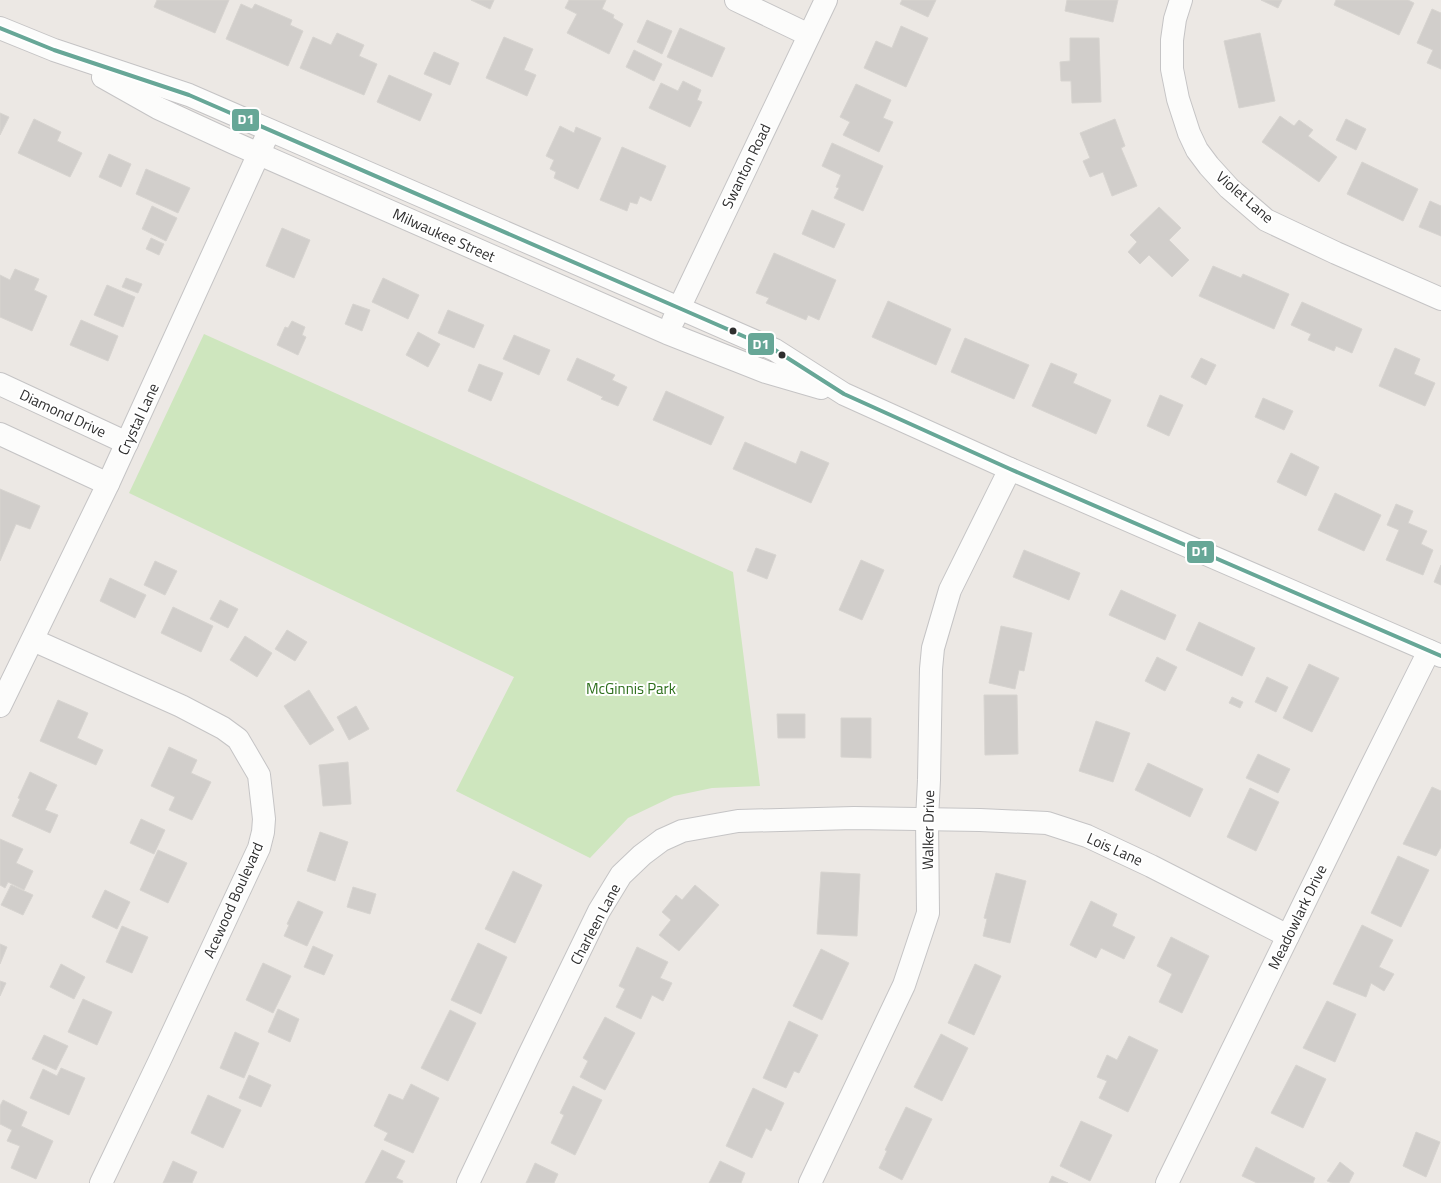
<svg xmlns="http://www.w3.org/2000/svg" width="1441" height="1183" font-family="'Titillium Web',sans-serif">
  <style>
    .green { fill: #cee6be }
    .building { fill: #d1cecb; stroke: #d7d4d0 }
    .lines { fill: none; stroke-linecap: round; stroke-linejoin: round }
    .minor-casing { stroke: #c5c4c5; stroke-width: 24 }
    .minor { stroke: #fcfcfb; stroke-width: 22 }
    .bus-1-casing { stroke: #fff; stroke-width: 8 }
    .bus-1 { stroke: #67a797; stroke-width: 4 }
    .bus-dot { fill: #2e2e2e; stroke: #fff; stroke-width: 2 }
    .labels { text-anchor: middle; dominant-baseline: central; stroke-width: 4; stroke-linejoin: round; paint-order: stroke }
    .street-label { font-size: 15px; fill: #2e2e2e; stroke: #fff }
    .park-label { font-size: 15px; fill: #2c6e1b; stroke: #fff }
    .line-badge { stroke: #fff; stroke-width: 2 }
    .badge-label { font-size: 14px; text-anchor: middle; font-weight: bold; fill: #fff }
  </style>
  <rect width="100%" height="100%" fill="#ece8e4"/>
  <path class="green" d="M204,334l529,238 27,214 -48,2 -38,8 -46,22 -38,40 -134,-67 58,-114 -385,-184z"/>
  <g class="building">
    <path d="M157,0h72l-14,33 -61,-26z"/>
    <path d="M471,0h23l-4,9z"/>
    <path d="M569,0h37l-4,9 12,6 -1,3 10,6 -14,30 -42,-21 10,-19 -12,-6z"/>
    <path d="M902,0h34l-8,17 -28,-13z"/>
    <path d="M1067,0h51l-5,22 -48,-11z"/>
    <path d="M1261,0h21l-4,8z"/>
    <path d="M1336,0h72l6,3 -15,32 -65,-30z"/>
    <path d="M241,4l11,5 3,-5 37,16 -2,5 13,6 -15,35 -62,-27z"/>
    <path d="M1432,9l9,4v56l-14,-6 6,-13 -16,-7z"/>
    <path d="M647,20l25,11 -10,23 -25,-12z"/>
    <path d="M901,26l27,12 -22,49 -42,-19 12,-27 16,7z"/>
    <path d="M680,28l45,20 -13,29 -45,-20z"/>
    <path d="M337,33l27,12 -5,11 18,8 -13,31 -64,-27 13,-31 18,8z"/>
    <path d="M1260,33l15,68 -36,7 -15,-67z"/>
    <path d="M504,37l29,12 -9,21 12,5 -9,21 -41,-18z"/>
    <path d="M1070,38h29l2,64 -29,1 -1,-22h-10l-1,-19 10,-1z"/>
    <path d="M634,50l28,14 -8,17 -28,-14z"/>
    <path d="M434,52l25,11 -9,22 -26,-11z"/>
    <path d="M389,75l43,19 -12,27 -43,-19z"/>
    <path d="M683,81l18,9 -4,10 5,2 -12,25 -41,-19 12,-25 17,8z"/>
    <path d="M856,84l35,16 -8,18 10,4 -14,30 -36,-17 7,-13 -10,-5z"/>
    <path d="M0,113l9,4 -9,18z"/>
    <path d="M1280,116l14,10 5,-6 14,10 -5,6 29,21 -18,25 -57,-40z"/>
    <path d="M34,119l27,13 -4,9 25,12 -12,24 -52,-24z"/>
    <path d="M1115,119l10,27 -4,2 16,38 -25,10 -9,-24 -13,5 -7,-16 7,-3 -10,-25z"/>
    <path d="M1346,119l20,10 -10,21 -20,-10z"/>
    <path d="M560,126l14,7 2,-6 25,11 -23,51 -24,-11 2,-6 -6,-3 4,-9 -8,-4z"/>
    <path d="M832,143l51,23 -20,45 -29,-13 5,-10 -3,-1 5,-12 -19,-9z"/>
    <path d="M622,147l44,19 -15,35 -11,-5 -3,8 -7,-2 -3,9 -27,-11z"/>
    <path d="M109,154l22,10 -10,23 -22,-10z"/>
    <path d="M1362,162l56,27 -15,32 -56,-27z"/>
    <path d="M146,169l44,19 -12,25 -42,-19z"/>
    <path d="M1430,201l11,5v30l-22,-9z"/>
    <path d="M152,206l25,12 -11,23 -24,-12z"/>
    <path d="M1159,207l22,21 -12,12 20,20 -17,17 -23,-22 -9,9 -12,-12 9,-10 -7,-7z"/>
    <path d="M812,210l33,14 -11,24 -32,-14z"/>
    <path d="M282,228l28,12 -16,38 -28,-12z"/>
    <path d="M151,238l13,6 -5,11 -13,-6z"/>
    <path d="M774,253l62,27 -17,40 -11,-5 -2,5 -40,-17 3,-5 -13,-5z"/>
    <path d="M1213,266l28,12 2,-4 46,20 -15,35 -75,-33z"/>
    <path d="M15,269l24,10 -5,11 13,6 -15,35 -32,-14v-42l10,5z"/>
    <path d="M126,278l16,6 -4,9 -16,-6z"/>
    <path d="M383,278l36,17 -11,24 -36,-17z"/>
    <path d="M107,285l28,12 -12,30 -29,-12z"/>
    <path d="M888,301l63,28 -15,36 -64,-28z"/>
    <path d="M1302,302l60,27 -10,24 -16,-7 -2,5 -26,-11 3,-6 -20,-9z"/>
    <path d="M353,304l17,6 -8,21 -17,-7z"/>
    <path d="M448,310l36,15 -10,23 -36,-15z"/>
    <path d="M81,320l37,16 -10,25 -38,-16z"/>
    <path d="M292,321l13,6 -3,8 4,2 -8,18 -21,-10 8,-18 3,1z"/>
    <path d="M418,332l22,12 -12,23 -22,-12z"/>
    <path d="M514,335l36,15 -11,25 -36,-16z"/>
    <path d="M965,338l64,27 -15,34 -63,-27z"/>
    <path d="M1395,348l25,11 -6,15 21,9 -10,23 -46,-20z"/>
    <path d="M577,358l38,17 -3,5 15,7 -9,19 -17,-7 2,-2 -36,-17z"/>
    <path d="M1201,358l15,7 -10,20 -15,-8z"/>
    <path d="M1051,363l26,11 -4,9 38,17 -15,34 -64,-28z"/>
    <path d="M479,364l24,9 -12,28 -23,-10z"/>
    <path d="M666,391l58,26 -13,28 -58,-25z"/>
    <path d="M1160,395l23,10 -14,31 -22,-10z"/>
    <path d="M1263,398l30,13 -9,19 -29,-13z"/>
    <path d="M745,442l51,22 5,-13 28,12 -18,40 -78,-34z"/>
    <path d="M1291,453l28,14 -13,29 -29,-14z"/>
    <path d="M0,489l40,17 -10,23 -14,-5 -16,37z"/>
    <path d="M1335,493l46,22 -17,36 -46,-21z"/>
    <path d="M1396,504l17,7 -5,12 19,8 -6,13 12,6 -10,25 -37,-15 13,-30 -12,-5z"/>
    <path d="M756,548l20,7 -9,24 -20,-8z"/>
    <path d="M1024,550l56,23 -11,27 -56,-23z"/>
    <path d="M861,560l23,10 -22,50 -23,-10z"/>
    <path d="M155,561l22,10 -12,24 -21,-10z"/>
    <path d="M1441,565v20l-7,-3z"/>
    <path d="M110,578l36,17 -11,23 -35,-17z"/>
    <path d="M1121,590l55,25 -11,25 -56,-25z"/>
    <path d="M220,600l18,9 -10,19 -18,-9z"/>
    <path d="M173,607l40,19 -12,26 -40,-19z"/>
    <path d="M1199,622l56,26 -13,28 -56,-26z"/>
    <path d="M1001,626l31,7 -8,38 -5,-1 -4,19 -26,-6z"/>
    <path d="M287,630l20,12 -12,19 -20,-12z"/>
    <path d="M245,636l27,17 -15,24 -27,-17z"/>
    <path d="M1157,657l20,10 -12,24 -20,-10z"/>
    <path d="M1309,664l30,14 -27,54 -29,-14z"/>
    <path d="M1267,677l21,10 -12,25 -21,-10z"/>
    <path d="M309,690l25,40 -24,15 -26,-39z"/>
    <path d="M984,695h33l1,59 -33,1z"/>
    <path d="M1232,697l11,5 -3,6 -11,-5z"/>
    <path d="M58,700l30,13 -11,25 26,12 -7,15 -56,-24z"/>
    <path d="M356,706l13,23 -20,11 -12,-23z"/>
    <path d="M777,714h28v24h-27z"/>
    <path d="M841,718h30v40l-30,-1z"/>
    <path d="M1096,721l34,12 -17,49 -34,-11z"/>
    <path d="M169,747l28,13 -6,13 20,9 -19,38 -23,-10 6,-13 -24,-11z"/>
    <path d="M1258,754l32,15 -12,24 -32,-15z"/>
    <path d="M348,762l3,42 -28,2 -4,-41z"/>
    <path d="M1148,763l55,26 -13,28 -55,-27z"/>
    <path d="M30,772l27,13 -12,25 13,5 -8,18 -38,-17 8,-17 -2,-1z"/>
    <path d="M1432,787l9,4v56l-5,9 -33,-12z"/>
    <path d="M1250,788l29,14 -23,49 -29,-14z"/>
    <path d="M141,819l24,11 -11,24 -24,-11z"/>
    <path d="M320,832l28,10 -13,39 -28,-10z"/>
    <path d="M0,839l23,10 -7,14 17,8 -9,19 -16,-8 -3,6 -5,-3z"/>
    <path d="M158,850l29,13 -19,40 -28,-13z"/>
    <path d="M1398,856l31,14 -28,57 -30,-14z"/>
    <path d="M513,871l29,14 -27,58 -30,-14z"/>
    <path d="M821,872l39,2 -3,62 -40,-2z"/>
    <path d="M996,873l30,8 -16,62 -27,-7 4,-17 -3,-1z"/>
    <path d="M11,885l22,10 -10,20 -22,-10z"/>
    <path d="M695,885l24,20 -40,46 -20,-16 12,-15 -9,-8 14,-17 6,5z"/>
    <path d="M353,887l23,7 -6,20 -23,-7z"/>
    <path d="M105,890l25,12 -13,27 -25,-12z"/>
    <path d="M298,901l25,11 -16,34 -23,-10 5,-11 -2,-1z"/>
    <path d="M1091,901l26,13 -5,12 23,11 -11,22 -23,-11 -5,10 -26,-13z"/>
    <path d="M1362,925l31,15 -14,27 15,7 -10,17 -13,-8 -5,14 -33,-13z"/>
    <path d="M122,926l26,11 -16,36 -26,-11z"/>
    <path d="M1171,937l38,19 -27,57 -23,-11 13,-28 -15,-8z"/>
    <path d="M478,943l29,14 -26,57 -30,-14z"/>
    <path d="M0,944l7,3 -7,17z"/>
    <path d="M313,946l20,9 -9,20 -20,-8z"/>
    <path d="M637,947l31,15 -8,16 12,5 -9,18 -11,-6 -11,24 -25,-12 9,-18 -6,-3z"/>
    <path d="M821,949l28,14 -27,57 -29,-14z"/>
    <path d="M263,963l28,13 -18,37 -27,-13z"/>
    <path d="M61,964l24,13 -11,22 -24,-12z"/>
    <path d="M975,964l26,12 -27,59 -26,-12z"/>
    <path d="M0,981l6,2 -6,13z"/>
    <path d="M83,999l29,13 -15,33 -29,-13z"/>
    <path d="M1327,1001l29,13 -21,48 -32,-14z"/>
    <path d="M278,1009l21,10 -9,23 -22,-10z"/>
    <path d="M450,1010l26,13 -28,58 -27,-13z"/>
    <path d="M605,1017l30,16 -30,57 -25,-13 8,-16 -5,-3z"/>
    <path d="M789,1021l29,14 -19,38 -5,-2 -8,17 -23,-10z"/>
    <path d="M235,1032l24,11 -15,35 -24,-10z"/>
    <path d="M941,1034l27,14 -26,53 -28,-14z"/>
    <path d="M44,1035l24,11 -12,24 -24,-11z"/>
    <path d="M1129,1036l29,14 -30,62 -29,-14 8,-17 -10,-4 10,-22 10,5z"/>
    <path d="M1296,1065l30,14 -23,49 -32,-15z"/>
    <path d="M61,1068l24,10 -16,37 -39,-17 13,-29 14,7z"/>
    <path d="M249,1075l22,10 -10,22 -22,-9z"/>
    <path d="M411,1084l28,14 -26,55 -29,-13 4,-7 -14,-7 15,-32 14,6z"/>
    <path d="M573,1086l29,14 -27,55 -24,-12 13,-28 -4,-2z"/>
    <path d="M753,1088l31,15 -13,28 -5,-3 -14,30 -26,-12z"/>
    <path d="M208,1095l33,15 -18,38 -32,-15z"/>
    <path d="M3,1100l24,12 -6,14 32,15 -17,38 -25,-11 9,-22 -13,-5 5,-11 -12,-6v-18z"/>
    <path d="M906,1107l26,12 -30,61 -23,-12 8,-17 -2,-1z"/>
    <path d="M1081,1121l31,14 -22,46 -30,-15z"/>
    <path d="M1416,1132l24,10 -14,35 -23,-11z"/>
    <path d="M1256,1147l59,31 -2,5h-56l-15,-7z"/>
    <path d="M382,1150l23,11 -9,17 7,3 -1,2h-37z"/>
    <path d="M173,1161l24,11 -5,11h-29z"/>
    <path d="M720,1161l25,12 -4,10h-32z"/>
    <path d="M1340,1162l14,11 -5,10h-17l-5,-2z"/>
    <path d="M535,1163l23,11 -4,9h-28z"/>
    <path d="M1052,1176l16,7h-19z"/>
  </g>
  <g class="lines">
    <g class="minor-casing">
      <g id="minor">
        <path d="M736,0l73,35"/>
        <path d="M1181,0l-6,19 -3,21v29l6,30 11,34 8,17 12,16 20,22 37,32 70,33 105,46"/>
        <path d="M0,28l54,22 135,45 490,213 96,42 69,44 166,75 431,187"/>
        <path d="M103,77l55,31 76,35 433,190 99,39 55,16"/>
        <path d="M673,321l153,-321"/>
        <path d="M0,384l127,59"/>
        <path d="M0,434l108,50"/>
        <path d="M33,640l148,66 42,22 15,11 21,36 5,44 -1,13 -4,16 -100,214 -58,121"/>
        <path d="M0,706l108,-222 157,-344"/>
        <path d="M468,1183l60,-126 71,-146 22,-36 21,-20 20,-15 20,-9 56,-10 116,-3 126,2 67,3 40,13 64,30 137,70"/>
        <path d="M810,1183l94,-198 24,-72 -1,-94 2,-39 2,-111 2,-21 17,-58 60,-121"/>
        <path d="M1167,1183l199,-406 63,-126"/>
      </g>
    </g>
    <use href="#minor" class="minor"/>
    <g class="bus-1-casing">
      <path id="bus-1" d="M0,28l54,22 135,45 490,213 96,42 69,44 166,75 431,187"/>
    </g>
    <use href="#bus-1" class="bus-1"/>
  </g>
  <g class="bus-dot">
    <circle cx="733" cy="331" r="4.5"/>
    <circle cx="782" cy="355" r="4.5"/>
  </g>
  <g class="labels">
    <g class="street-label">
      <text transform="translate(746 166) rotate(-64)">Swanton Road</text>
      <text transform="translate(1245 197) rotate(41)">Violet Lane</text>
      <text transform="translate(444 235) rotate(24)">Milwaukee Street</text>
      <text transform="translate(63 413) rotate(25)">Diamond Drive</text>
      <text transform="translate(138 419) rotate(-65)">Crystal Lane</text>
      <text transform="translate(928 830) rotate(-89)">Walker Drive</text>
      <text transform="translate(1115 849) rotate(24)">Lois Lane</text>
      <text transform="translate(233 900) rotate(-66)">Acewood Boulevard</text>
      <text transform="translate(1297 917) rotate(-64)">Meadowlark Drive</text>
      <text transform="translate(595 924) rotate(-62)">Charleen Lane</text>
    </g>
    <g class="park-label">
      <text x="631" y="688">McGinnis Park</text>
    </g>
  </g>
  <g class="line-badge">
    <rect x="231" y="108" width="29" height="24" rx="5" fill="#67a797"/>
    <rect x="747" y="332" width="28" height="24" rx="5" fill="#67a797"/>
    <rect x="1186" y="540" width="29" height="24" rx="5" fill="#67a797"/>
  </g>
  <g class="badge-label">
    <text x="246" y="124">D1</text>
    <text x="761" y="349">D1</text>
    <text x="1200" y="556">D1</text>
  </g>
</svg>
